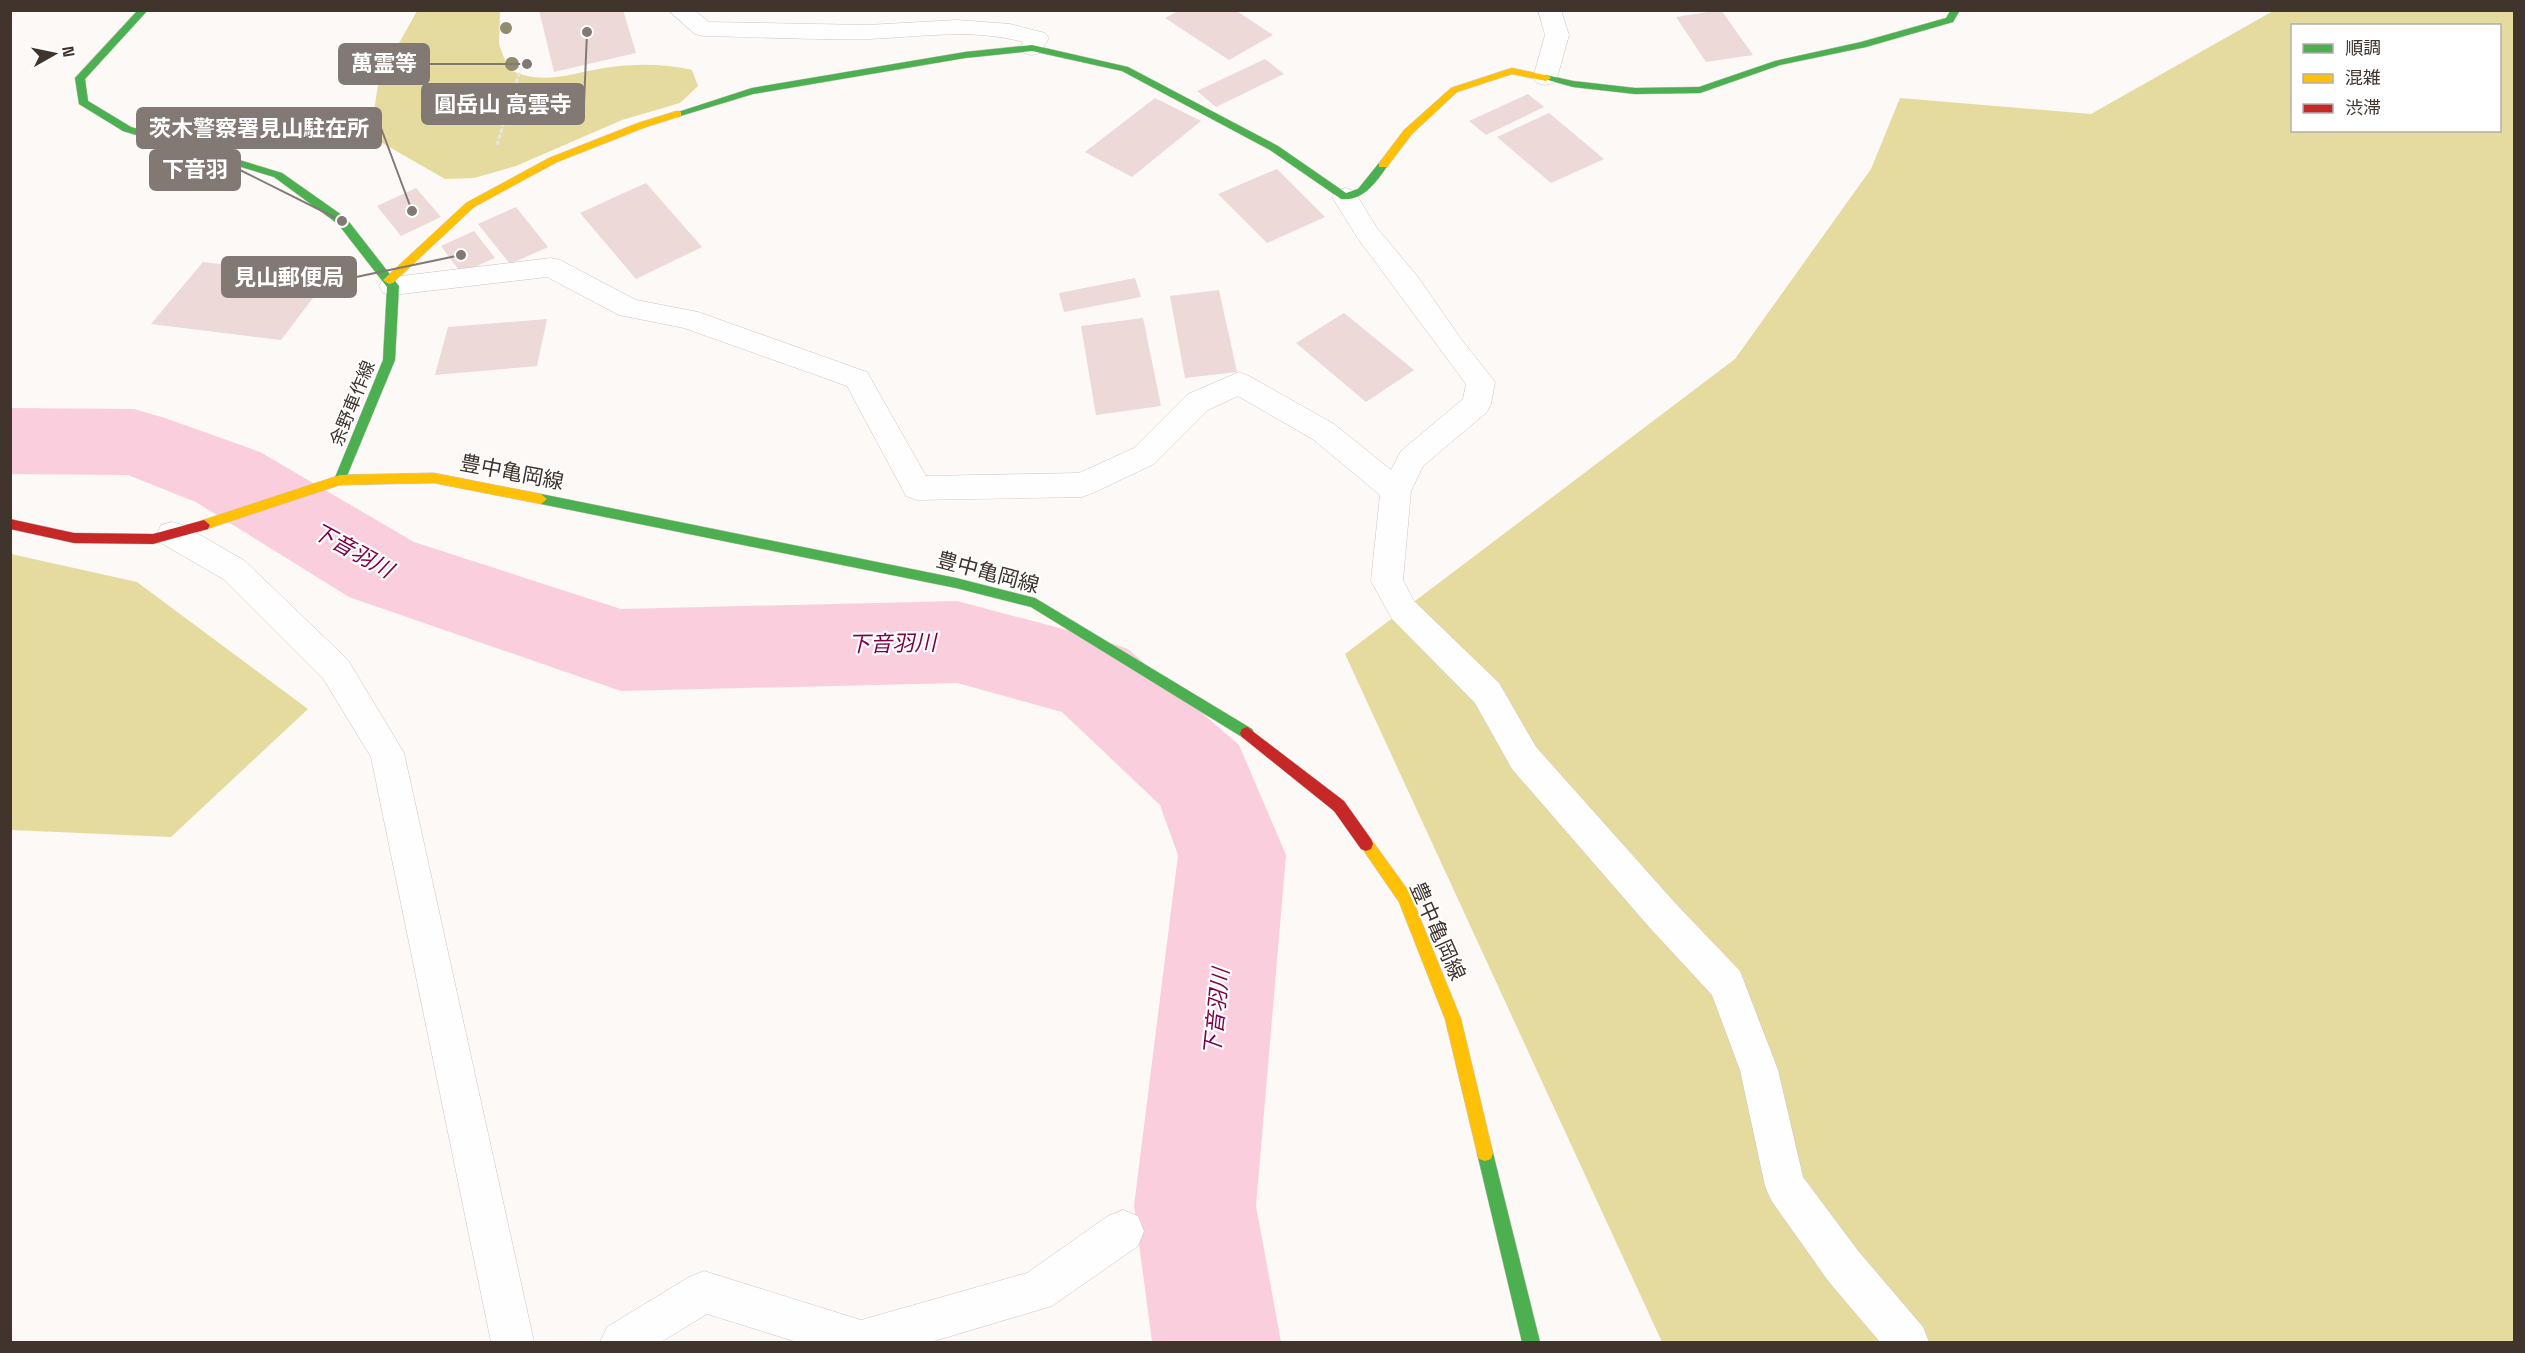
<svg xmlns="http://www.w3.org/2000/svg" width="2525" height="1353" font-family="'Space Grotesk','Noto Sans JP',sans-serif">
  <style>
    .forest { fill: #e5db9f; fill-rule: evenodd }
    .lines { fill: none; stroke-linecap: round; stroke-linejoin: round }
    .river { fill: #fbcedd; fill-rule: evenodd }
    .building { fill: #ecd9d8 }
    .street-casing { stroke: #cec6c3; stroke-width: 1 }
    .fast-casing { stroke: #cec6c3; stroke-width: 1 }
    .slow-casing { stroke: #cec6c3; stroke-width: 1 }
    .jam-casing { stroke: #cec6c3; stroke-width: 1 }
    .path { stroke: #e7e5e4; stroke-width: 3; stroke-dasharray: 4.5 2; stroke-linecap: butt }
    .street { fill: #fffefe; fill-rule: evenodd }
    .fast { fill: #4caf50; fill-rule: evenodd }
    .slow { fill: #ffc107; fill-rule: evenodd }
    .jam { fill: #c62828; fill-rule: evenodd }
    .tree { fill: #918c71 }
    .labels { text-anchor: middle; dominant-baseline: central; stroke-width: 4.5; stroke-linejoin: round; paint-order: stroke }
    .far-street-label { font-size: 18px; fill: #41342d; stroke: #fff }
    .street-label { font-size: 21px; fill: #41342d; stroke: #fff }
    .water-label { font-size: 22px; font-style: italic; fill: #7f0048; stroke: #fff }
    .leader { fill: none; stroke: #827974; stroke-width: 2 }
    .callout-dot { fill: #827974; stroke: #fff; stroke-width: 2 }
    .callout { fill: #827974; stroke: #827974; stroke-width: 2 }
    .callout-label { font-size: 22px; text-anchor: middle; font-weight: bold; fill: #fff }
  </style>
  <rect width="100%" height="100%" fill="#fcf9f7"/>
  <g class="forest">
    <path d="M417,11h83l-1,33 9,25c34,17 60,5 96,-1 31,-4 57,-5 88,2l6,16 -18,17 -58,17 -106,46 -42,12 -29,1 -75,-43 9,-57z"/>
    <path d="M2273,11h241v1331h-852l-317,-688 390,-295 136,-190 29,-71 191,16zM2292,26h208v104h-208z"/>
    <path d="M11,554l126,28 171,127 -137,128 -160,-7z"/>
  </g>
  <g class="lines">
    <path class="river" d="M10,408l124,1 31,9 95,34 154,90 207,67 336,-8 136,36 35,12 111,96 47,110 -30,351 25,136h-129l-18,-136 44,-351 -18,-50 -98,-93 -105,-29 -336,8 -272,-94 -153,-95 -68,-27 -118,-1z"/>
  </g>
  <g class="building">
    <path d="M539,10h84l13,43 -82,19z"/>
    <path d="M1180,10h55l38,25 -44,25 -64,-42z"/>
    <path d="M1721,10l32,45 -47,7 -30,-45z"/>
    <path d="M1265,59l19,15 -68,33 -19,-16z"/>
    <path d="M1528,94l16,13 -58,28 -17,-14z"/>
    <path d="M1155,98l46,23 -69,56 -47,-25z"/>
    <path d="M1549,113l55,46 -53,24 -54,-46z"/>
    <path d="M1277,169l48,48 -58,26 -49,-49z"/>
    <path d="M646,183l56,64 -66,32 -56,-66z"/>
    <path d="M416,188l25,29 -40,19 -24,-30z"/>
    <path d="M516,207l32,40 -38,17 -32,-40z"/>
    <path d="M474,231l21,27 -34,15 -20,-27z"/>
    <path d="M203,262l126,15 -48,63 -130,-16z"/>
    <path d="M1135,278l6,19 -77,15 -5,-19z"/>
    <path d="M1219,290l18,82 -52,6 -15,-82z"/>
    <path d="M1344,313l70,57 -48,32 -70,-59z"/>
    <path d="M1143,318l18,88 -65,9 -15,-89z"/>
    <path d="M547,319l-10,47 -102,9 13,-48z"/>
  </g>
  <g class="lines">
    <g class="street-casing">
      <g id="street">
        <path d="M668,10h26l15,12 158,3 90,-5 53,4 35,9 4,5 -9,15 -8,2 -8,-2 -4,-5 3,-6c-50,-14 -103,-5 -155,-3 -55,1 -110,-2 -165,-3l-8,-2z"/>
        <path d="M1538,10h23l8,25 -12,43 -4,5 -8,2 -8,-2 -4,-5 12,-43z"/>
        <path d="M1345,188l9,3 23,37 41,49 43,62 34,43 -4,22 -4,8 -64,54 -12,25 -8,89 11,21 85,82 37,64 140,157 64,67 38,99 25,107 56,75 64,75 6,15h-49l-51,-60 -58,-82 -6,-14 -25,-116 -28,-75 -62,-67 -138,-159 -37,-66 -83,-84 -21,-38 9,-86 -66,-55 -76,-44 -30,14 -54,54 -61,29 -11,4 -165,3 -11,-4 -59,-110 -163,-58 -65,-13 -72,-38 -154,18 -10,-2 -4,-7 4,-7 10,-2 158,-19 9,2 76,40 62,12 169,60 59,104 153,-3 55,-25 54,-54 51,-22 10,4 85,48 57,46 10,-19 62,-52 3,-15 -107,-144 -27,-43 4,-6z"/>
        <path d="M172,522l11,3 62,36 103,99 56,93 130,589h-43l-120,-585 -47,-77 -101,-101 -62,-36 -4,-9 4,-9z"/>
        <path d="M1123,1210l15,6 6,15 -6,15 -86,60 -121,36h-134l-90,-28 -46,28h-61l7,-15 82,-50 15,-6 157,49 166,-47 81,-57z"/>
      </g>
    </g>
    <g class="fast-casing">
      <g id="fast">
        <path d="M138,10h10l-63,69 3,22 43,26 151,46 64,45 53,68 -4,74 -51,123 -4,2 -6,-5 49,-120 4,-73 -49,-63 -64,-47 -151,-46 -44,-27 -4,-26z"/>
        <path d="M1951,10h9l-7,12 -87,25 -86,18 -80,28 -65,1 -62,-7 -32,-9 5,-3 27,6 62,7 64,-1 76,-26 86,-19 85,-24z"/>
        <path d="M1032,45l96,22 150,79 68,47 12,-4 21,-26h8l1,2c-11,16 -25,37 -47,34l-71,-49 -148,-79 -90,-20 -67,7 -212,36 -76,23 -5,-3 80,-26 213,-36z"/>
        <path d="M541,494l415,84 79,20 217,131 2,4 -2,4 -5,2 -5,-2 -211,-130 -75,-19 -415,-84 -6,-5z"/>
        <path d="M1485,1145l6,2 2,6 47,189h-18l-45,-189 2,-6z"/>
      </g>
    </g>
    <g class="slow-casing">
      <g id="slow">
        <path d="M1512,68l37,8 2,2 -5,3 -34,-7 -55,18 -45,42 -25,33h-8v-4l25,-33 47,-42z"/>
        <path d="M677,111l4,1v4l-35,11 -89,35 -83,45 -81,76 -4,1 -6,-4 83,-77 83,-45 89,-35z"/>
        <path d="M434,473l107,21 6,5 -6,5 -107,-21 -94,2 -136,45 -6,-5 2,-4 140,-46z"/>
        <path d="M1366,837l5,2 39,54 51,126 32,134 -2,6 -6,2 -6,-2 -2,-6 -32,-134 -46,-117 -40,-58 2,-5z"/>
      </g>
    </g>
    <g class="jam-casing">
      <g id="jam">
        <path d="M10,519l64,14 79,1 51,-14 6,5 -2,4 -55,15 -79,-1 -64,-14z"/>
        <path d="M1247,727l97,74 27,38 2,5 -2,5 -5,2 -5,-2 -27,-38 -92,-74 -2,-4 2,-4z"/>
      </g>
    </g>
    <path class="path" d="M497,145l23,-75"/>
    <use href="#street" class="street"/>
    <use href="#fast" class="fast"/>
    <use href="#slow" class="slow"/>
    <use href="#jam" class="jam"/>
  </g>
  <g class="tree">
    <circle cx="506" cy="28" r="6"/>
    <circle cx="512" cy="64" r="7"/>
  </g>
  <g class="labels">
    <g class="far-street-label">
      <text transform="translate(352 403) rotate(-68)">余野車作線</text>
    </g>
    <g class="street-label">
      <text transform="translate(512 472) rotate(11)">豊中亀岡線</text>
      <text transform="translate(988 572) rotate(15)">豊中亀岡線</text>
      <text transform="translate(1438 931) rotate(66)">豊中亀岡線</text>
    </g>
    <g class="water-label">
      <text transform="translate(353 550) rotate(29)">下音羽川</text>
      <text transform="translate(892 643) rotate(-1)">下音羽川</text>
      <text transform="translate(1216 1012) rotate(-84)">下音羽川</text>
    </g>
  </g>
  <path class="leader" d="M527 64L429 64M587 32L584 104M412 211L381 128M342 221L240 170M461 255L356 277"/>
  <g class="callout-dot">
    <circle cx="527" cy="64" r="6"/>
    <circle cx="587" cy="32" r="6"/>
    <circle cx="412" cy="211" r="6"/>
    <circle cx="342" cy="221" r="6"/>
    <circle cx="461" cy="255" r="6"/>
  </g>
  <g class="callout">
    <rect x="339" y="44" width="90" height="40" rx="6"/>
    <rect x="422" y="84" width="162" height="40" rx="6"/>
    <rect x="137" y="108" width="244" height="40" rx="6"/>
    <rect x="150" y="150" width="90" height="40" rx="6"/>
    <rect x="222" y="257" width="134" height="40" rx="6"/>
  </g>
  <g class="callout-label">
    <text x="384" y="71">萬霊等</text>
    <text x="503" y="112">圓岳山 高雲寺</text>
    <text x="259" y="136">茨木警察署見山駐在所</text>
    <text x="195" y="177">下音羽</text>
    <text x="289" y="285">見山郵便局</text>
  </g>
  <rect width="2525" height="1353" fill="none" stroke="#41342d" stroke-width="24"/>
  <rect x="2291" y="24" width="210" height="108" fill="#ffffff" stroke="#b3aeab" stroke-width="1.5"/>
  <rect x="2303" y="44" width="30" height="9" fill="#4caf50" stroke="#b3aeab" stroke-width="1.5"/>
  <text x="2345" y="54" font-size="18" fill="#41342d">順調</text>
  <rect x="2303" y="74" width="30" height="9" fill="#ffc107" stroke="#b3aeab" stroke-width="1.5"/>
  <text x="2345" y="84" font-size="18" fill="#41342d">混雑</text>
  <rect x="2303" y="104" width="30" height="9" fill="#c62828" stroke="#b3aeab" stroke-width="1.5"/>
  <text x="2345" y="114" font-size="18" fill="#41342d">渋滞</text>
  <g transform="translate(54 54) rotate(81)" stroke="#ffffff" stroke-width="4.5" paint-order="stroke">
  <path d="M0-4.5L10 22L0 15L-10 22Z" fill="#41342d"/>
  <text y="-9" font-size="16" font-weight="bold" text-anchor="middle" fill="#41342d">N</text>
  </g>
</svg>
